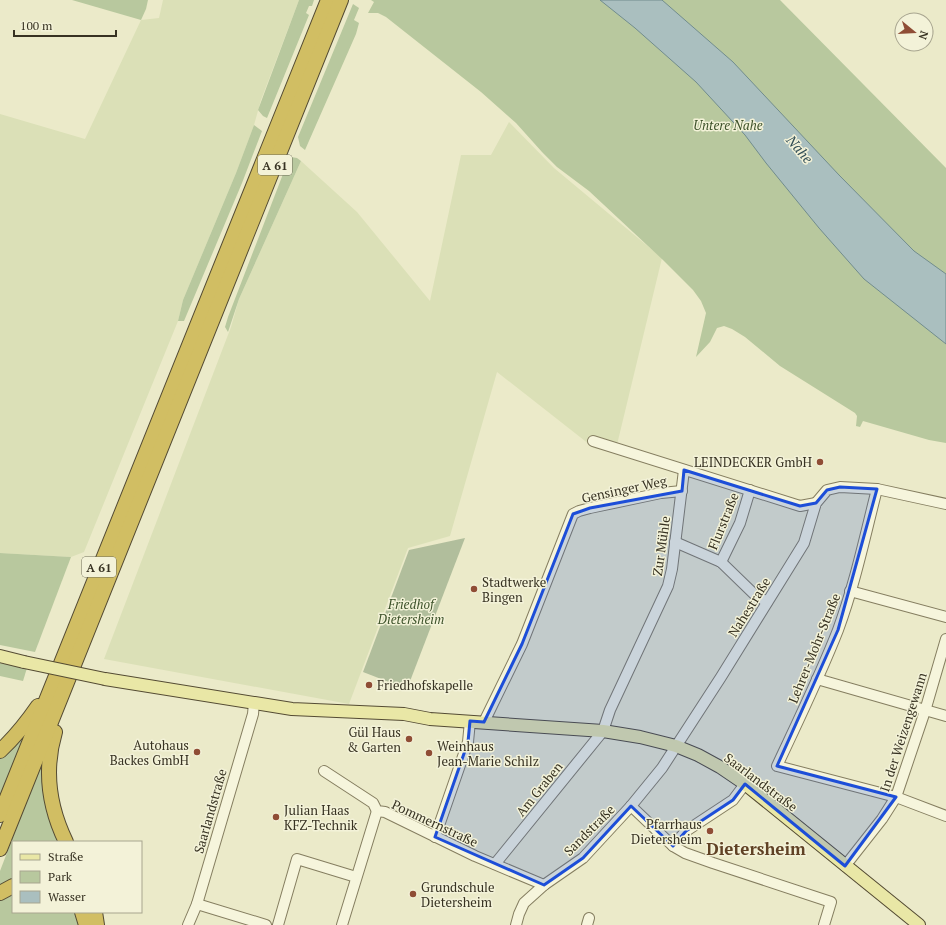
<svg xmlns="http://www.w3.org/2000/svg" width="946" height="925" font-family="'PT Serif',serif">
  <style>
    .farmland { fill: #dbe0b7 }
    .green { fill: #b8c89e }
    .cemetery { fill: #b1be9c }
    .water { fill: #aabfbf; stroke: #718c8d }
    .lines { fill: none; stroke-linecap: round; stroke-linejoin: round }
    .minor-casing { stroke: #857e60; stroke-width: 12 }
    .major-casing { stroke: #544b33; stroke-width: 14 }
    .highway-casing { stroke: #544b33; stroke-width: 16 }
    .minor { stroke: #f6f5dc; stroke-width: 10 }
    .major { stroke: #e9e7a6; stroke-width: 12 }
    .highway { stroke: #d1be63; stroke-width: 14 }
    .major-bridge-casing { stroke: #544b33; stroke-width: 14; stroke-linecap: butt }
    .major-bridge { stroke: #e9e7a6; stroke-width: 12 }
    .marked { fill: #1d4ed8; fill-opacity: 0.2; stroke: #1d4ed8; stroke-width: 3; stroke-linejoin: round }
    .poi-dot { fill: #8f4d35; stroke: #f3f2d8; stroke-width: 1.5 }
    .labels { text-anchor: middle; dominant-baseline: central; stroke-width: 3; stroke-linejoin: round; paint-order: stroke }
    .shield { fill: #f3f2d8; stroke: #6f6c59; stroke-width: 1 }
    .shield-label { font-size: 12px; font-weight: bold; fill: #373222 }
    .park-label { font-size: 13px; font-style: italic; fill: #3d522a; stroke: #f3f2d8 }
    .poi-label { font-size: 13px; fill: #373222; stroke: #f3f2d8; text-anchor: start }
    .street-label { font-size: 13px; fill: #373222; stroke: #f3f2d8 }
    .water-label { font-size: 14px; font-style: italic; fill: #324e56; stroke: #f3f2d8 }
    .district-label { font-size: 17px; font-weight: bold; fill: #604225; stroke: #f3f2d8 }
  </style>
  <rect width="100%" height="100%" fill="#ebeac9"/>
  <g class="farmland">
    <path d="M163,0h136l-38,100 -7,25 -18,48 -53,127 -5,21 -94,231 -13,5 -71,-4v-439l85,25 56,-119 18,-2z"/>
    <path d="M509,122l45,46 108,90 -47,195 -21,-5 -97,-76 -47,164 -42,12 -59,156 -245,-45 127,-332 8,-28 62,-138 56,51 73,89 31,-146h30z"/>
  </g>
  <g class="green">
    <path d="M72,0h76l-2,9 -5,11z"/>
    <path d="M299,0h15l-2,6h-3l-3,7 3,2 -42,103 -4,-2 -5,-6z"/>
    <path d="M371,0h409l166,168v275l-17,-3 -66,-19 -3,6 -4,-1 1,-10 -2,-3 -75,-47 -35,-29 -13,-8 -8,-3 -7,2 -7,14 -14,15 10,-44 -5,-12 -8,-11 -30,-30 -74,-69 -32,-24 -15,-15 -26,-29 -35,-31 -95,-75 -8,-4h-10l6,-11z"/>
    <path d="M353,4l6,4 -5,12 5,3 -3,11 -51,116 -5,-4 -2,-9z"/>
    <path d="M254,125l8,6 -20,52 -58,138h-6l5,-21 53,-127z"/>
    <path d="M291,157l6,1 4,3 -62,138 -11,33 -3,-5 3,-10 60,-156z"/>
    <path d="M0,553l71,4 -36,95 -35,-7z"/>
    <path d="M0,663l27,5 -4,13 -23,-5z"/>
    <path d="M26,734l-26,64v-42z"/>
    <path d="M46,755l15,87h-48v41l-13,6v-18l26,-68z"/>
    <path d="M13,891v21h65l5,13h-83v-25l8,-8z"/>
  </g>
  <path class="cemetery" d="M465,538l-58,151 -44,-17 46,-122z"/>
  <path class="water" d="M600,0h62l71,62 106,113 75,76 32,23v70l-82,-65 -45,-51 -53,-65 -21,-28 -49,-53 -61,-54z"/>
  <g class="lines">
    <g class="minor-casing">
      <g id="minor">
        <path d="M593,441l207,65 16,-3"/>
        <path d="M877,489c-12,47 -22,95 -39,141 -18,46 -40,91 -61,136l119,31 50,19"/>
        <path d="M675,542l46,20 33,32 13,8"/>
        <path d="M721,562l19,-39 10,-33"/>
        <path d="M850,591l96,26"/>
        <path d="M817,679l129,37"/>
        <path d="M484,722l38,-78 51,-130 6,-3 11,-3 71,-15 21,-2"/>
        <path d="M324,771l49,32 4,8 8,1 90,44 69,29"/>
        <path d="M631,806l42,40 12,7 28,10 118,39 -7,23"/>
        <path d="M435,837l33,-95 2,-21"/>
        <path d="M673,846l13,-15 47,-31 12,-16"/>
        <path d="M495,864l108,-133 7,-21 58,-124 4,-17 12,-99"/>
        <path d="M845,866l37,-47 14,-22 29,-86 21,-72"/>
        <path d="M197,904l69,21"/>
        <path d="M188,925l9,-21 56,-190 1,-11"/>
        <path d="M278,925l19,-66 59,18"/>
        <path d="M342,925l35,-114"/>
        <path d="M516,925l3,-11 5,-11 20,-18 39,-27 48,-52 31,-38 59,-91 83,-134 12,-40 11,-13 13,-3 37,2 69,15"/>
        <path d="M587,925l2,-7"/>
      </g>
    </g>
    <g class="major-casing">
      <g id="major">
        <path d="M0,656l24,6"/>
        <path d="M105,679l187,30 112,5 26,5 173,12 37,6 36,9 22,9 22,12 25,17 174,141"/>
      </g>
    </g>
    <g class="highway-casing">
      <g id="highway">
        <path d="M55,732c-11,37 -6,75 11,110"/>
        <path d="M0,751c14,-13 27,-29 38,-45"/>
        <path d="M0,815l328,-815"/>
        <path d="M0,849l341,-849"/>
        <path d="M0,893l13,-7"/>
        <path d="M82,912l4,13"/>
        <path d="M95,912l2,13"/>
      </g>
    </g>
    <use href="#minor" class="minor"/>
    <use href="#major" class="major"/>
    <use href="#highway" class="highway"/>
    <g class="major-bridge-casing">
      <path id="major-bridge" d="M24,662l81,17"/>
    </g>
    <use href="#major-bridge" class="major-bridge"/>
  </g>
  <path class="marked" d="M684,470l116,36 16,-3 11,-13 13,-3 37,2 -39,141 -61,136 119,31 -51,69 -100,-82 -12,16 -47,31 -13,15 -42,-40 -48,52 -39,27 -109,-48 33,-95 2,-21 14,1 38,-78 51,-130 17,-6 92,-17z"/>
  <g class="poi-dot">
    <circle cx="820" cy="462" r="4"/>
    <circle cx="474" cy="589" r="4"/>
    <circle cx="369" cy="685" r="4"/>
    <circle cx="409" cy="739" r="4"/>
    <circle cx="197" cy="752" r="4"/>
    <circle cx="429" cy="753" r="4"/>
    <circle cx="276" cy="817" r="4"/>
    <circle cx="710" cy="831" r="4"/>
    <circle cx="413" cy="894" r="4"/>
  </g>
  <g class="labels">
    <g class="shield">
      <rect x="258" y="155" width="34" height="20" rx="3"/>
      <rect x="82" y="557" width="34" height="20" rx="3"/>
    </g>
    <g class="shield-label">
      <text x="275" y="165">A 61</text>
      <text x="99" y="567">A 61</text>
    </g>
    <g class="park-label">
      <text x="728" y="125">Untere Nahe</text>
      <text x="411" y="604">Friedhof<tspan x="411" dy="15">Dietersheim</tspan></text>
    </g>
    <g class="poi-label">
      <text x="812" y="462" text-anchor="end">LEINDECKER GmbH</text>
      <text x="482" y="582">Stadtwerke<tspan x="482" dy="15">Bingen</tspan></text>
      <text x="377" y="685">Friedhofskapelle</text>
      <text x="401" y="732" text-anchor="end">Gül Haus<tspan x="401" dy="15">&amp; Garten</tspan></text>
      <text x="189" y="745" text-anchor="end">Autohaus<tspan x="189" dy="15">Backes GmbH</tspan></text>
      <text x="437" y="746">Weinhaus<tspan x="437" dy="15">Jean-Marie Schilz</tspan></text>
      <text x="284" y="810">Julian Haas<tspan x="284" dy="15">KFZ-Technik</tspan></text>
      <text x="702" y="824" text-anchor="end">Pfarrhaus<tspan x="702" dy="15">Dietersheim</tspan></text>
      <text x="421" y="887">Grundschule<tspan x="421" dy="15">Dietersheim</tspan></text>
    </g>
    <g class="street-label">
      <text transform="translate(624 489) rotate(-12)">Gensinger Weg</text>
      <text transform="translate(723 521) rotate(-68)">Flurstraße</text>
      <text transform="translate(661 546) rotate(-82)">Zur Mühle</text>
      <text transform="translate(749 607) rotate(-58)">Nahestraße</text>
      <text transform="translate(814 648) rotate(-68)">Lehrer-Mohr-Straße</text>
      <text transform="translate(903 732) rotate(-72)">In der Weizengewann</text>
      <text transform="translate(761 782) rotate(37)">Saarlandstraße</text>
      <text transform="translate(539 789) rotate(-51)">Am Graben</text>
      <text transform="translate(210 811) rotate(-74)">Saarlandstraße</text>
      <text transform="translate(435 823) rotate(25)">Pommernstraße</text>
      <text transform="translate(589 830) rotate(-45)">Sandstraße</text>
    </g>
    <g class="water-label">
      <text transform="translate(800 149) rotate(49)">Nahe</text>
    </g>
    <g class="district-label">
      <text x="756" y="848">Dietersheim</text>
    </g>
  </g>
  <rect x="12" y="841" width="130" height="72" fill="#f3f2d8" stroke="#a8a58f"/>
  <rect x="20" y="854" width="20" height="6" fill="#e9e7a6" stroke="#a8a58f"/>
  <text x="48" y="861" font-size="12" fill="#373222">Straße</text>
  <rect x="20" y="871" width="20" height="12" fill="#b8c89e" stroke="#a8a58f"/>
  <text x="48" y="881" font-size="12" fill="#373222">Park</text>
  <rect x="20" y="891" width="20" height="12" fill="#aabfbf" stroke="#a8a58f"/>
  <text x="48" y="901" font-size="12" fill="#373222">Wasser</text>
  <g transform="translate(914 32) rotate(108)"><circle r="19" fill="#f3f2d8" stroke="#a8a58f"/>
  <path d="M0-3L7 15L0 10L-7 15Z" fill="#8f4d35"/>
  <text y="-6" font-size="11" font-weight="bold" text-anchor="middle" fill="#373222">N</text>
  </g>
  <path d="M14 30v6h102v-6" fill="none" stroke="#373222" stroke-width="2"/>
  <text x="20" y="30" font-size="12" fill="#373222" stroke="#f3f2d8" stroke-width="3" paint-order="stroke">100 m</text>
</svg>
